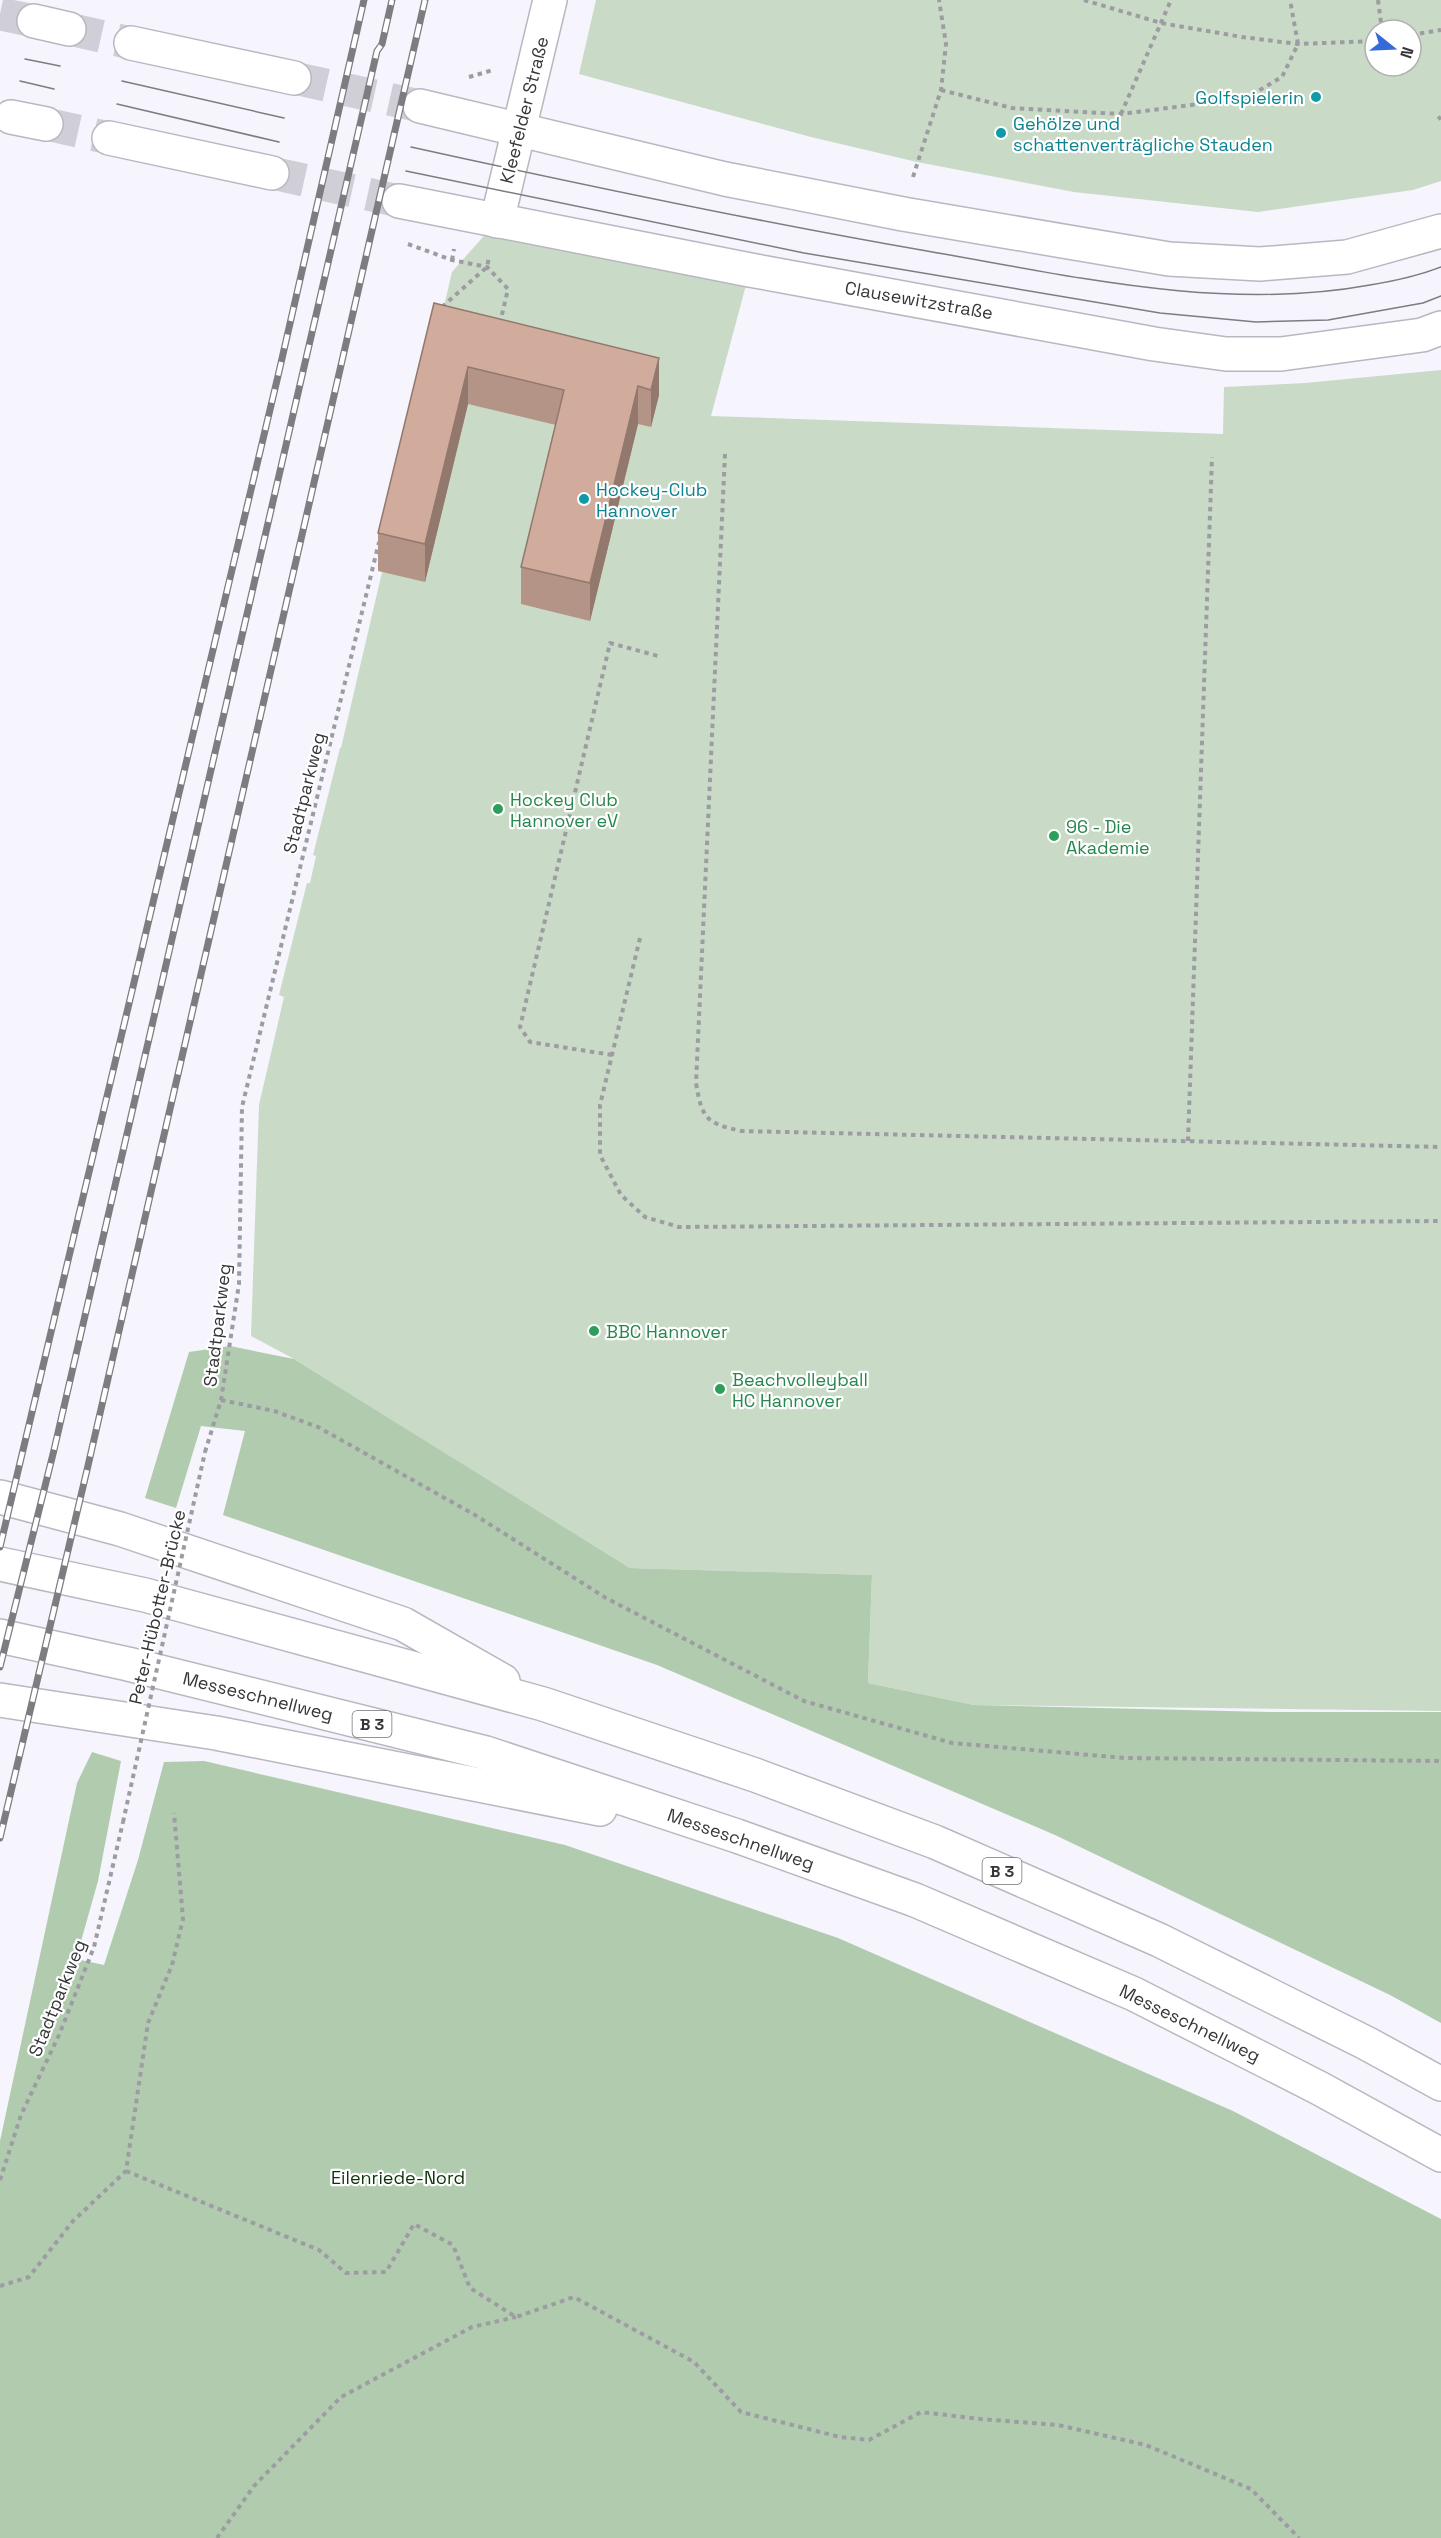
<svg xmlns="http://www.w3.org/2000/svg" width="1441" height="2538" font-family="'Space Grotesk',sans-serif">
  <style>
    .green { fill: #c9dbc7; fill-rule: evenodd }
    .forest { fill: #b1cbae }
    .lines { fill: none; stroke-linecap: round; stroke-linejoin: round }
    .secondary-tunnel { stroke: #d0ced6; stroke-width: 33; stroke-dasharray: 33 16; stroke-linecap: butt }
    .street-casing { stroke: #b9b7c0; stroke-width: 36 }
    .secondary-casing { stroke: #b9b7c0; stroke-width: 36 }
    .highway-casing { stroke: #b9b7c0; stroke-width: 36 }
    .path { stroke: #9d9ca2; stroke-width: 4; stroke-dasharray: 4.5 4.5; stroke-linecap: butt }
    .street { stroke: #fff; stroke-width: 33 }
    .secondary { stroke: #fff; stroke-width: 33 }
    .highway { stroke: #fff; stroke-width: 33 }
    .tram { stroke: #7d7c81; stroke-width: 1.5 }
    .rail-casing { stroke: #7d7c81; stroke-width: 7 }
    .rail { stroke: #fff; stroke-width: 4.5; stroke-dasharray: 14; stroke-linecap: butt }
    .path-bridge { stroke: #9d9ca2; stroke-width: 4; stroke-dasharray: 4.5 4.5; stroke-linecap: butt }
    .wall { fill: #b49486 }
    .shaded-wall { fill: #92786d }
    .building { fill: #d1ac9c; stroke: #92786d; stroke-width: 1.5 }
    .culture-dot { fill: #0f9aa8; stroke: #fff; stroke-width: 2 }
    .leisure-dot { fill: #2e9e5b; stroke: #fff; stroke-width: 2 }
    .labels { text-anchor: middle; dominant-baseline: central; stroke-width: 4.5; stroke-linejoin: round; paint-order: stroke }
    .shield { fill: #fff; stroke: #727274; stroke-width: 1.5 }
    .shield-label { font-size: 16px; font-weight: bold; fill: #363639 }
    .culture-label { font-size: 18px; fill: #0d838f; stroke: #fff; text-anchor: start }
    .street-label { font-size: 18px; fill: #363639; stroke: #fff }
    .leisure-label { font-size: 18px; fill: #27864d; stroke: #fff; text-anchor: start }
    .park-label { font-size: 18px; fill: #10350d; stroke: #fff }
  </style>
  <rect width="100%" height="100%" fill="#f6f4fd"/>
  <g class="green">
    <path d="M596,0h845v181l-28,9 -155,22 -184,-20 -157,-30 -106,-25 -232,-63zM1375,30h36v36h-36z"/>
    <path d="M497,221l253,49 -39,146 512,18 1,-47 81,-4 136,-13v1341l-467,-6 -106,-22 4,-108 -242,-7 -336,-209 -43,-23 8,-231 25,-108 -5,-2 28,-112h3l6,-27 -3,-1 27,-107h1l111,-476z"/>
  </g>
  <g class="forest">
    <path d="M230,1346l64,13 336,209 242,7 -4,108 106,22 295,7h172v311l-51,-28 -335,-160 -398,-170 -434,-150 22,-84 -44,-5 -25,82 -31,-10 44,-146z"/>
    <path d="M92,1752l29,9 -23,120 -22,78 28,6 34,-105 26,-98 40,-1 361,84 273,93 395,173 208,108v319h-1441v-397l77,-358z"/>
  </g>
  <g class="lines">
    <g class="secondary-tunnel">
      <path d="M0,14l34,7"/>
      <path d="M69,29l62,14"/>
      <path d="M294,78l126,28"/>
      <path d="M46,124l63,14"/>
      <path d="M272,173l127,28"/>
    </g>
    <g class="street-casing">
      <path id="street" d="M497,221l53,-221"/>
    </g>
    <g class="secondary-casing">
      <g id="secondary">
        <path d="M34,21l35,8"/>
        <path d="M131,43l163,35"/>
        <path d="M420,106l305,73 178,35 266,45 91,5 87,-7 94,-26"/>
        <path d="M11,117l35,7"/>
        <path d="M109,138l163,35"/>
        <path d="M399,201l351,69 404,74 72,10h55l141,-19 19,-7"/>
      </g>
    </g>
    <g class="highway-casing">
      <g id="highway">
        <path d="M0,1497l120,32 283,95 100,57"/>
        <path d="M0,1564l145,31 398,109 212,71 180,67 224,98 207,103 75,41"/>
        <path d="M0,1636l128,28 358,89 251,83 178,64 219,94 185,94 122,67"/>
        <path d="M0,1700l216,33 384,76"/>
      </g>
    </g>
    <g class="path">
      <path d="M1084,0l77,23 81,14 56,7 77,-3"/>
      <path d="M1378,0l4,30"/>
      <path d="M1411,35l30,-5"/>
      <path d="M469,77l24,-7"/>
      <path d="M941,90l71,18 109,6 125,-16 36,-21 16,-33 -8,-44"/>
      <path d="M1121,114l50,-114"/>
      <path d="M1438,119l3,-2"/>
      <path d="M913,177l28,-87 5,-46 -7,-44"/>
      <path d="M408,244l44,16 35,7 21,22 -8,34"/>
      <path d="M452,260l2,-11"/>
      <path d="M442,307l45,-40 2,-10"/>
      <path d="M725,454l-29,629c6,36 10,40 45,48l700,16"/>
      <path d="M640,938l-40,167v50l21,40 24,22 34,10 762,-6"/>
      <path d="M612,1055l-82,-13 -10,-15 90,-384 48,13"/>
      <path d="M1188,1141l24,-684"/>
      <path d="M221,1400l53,11 44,16 157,88 131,83 198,103 148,42 173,15 316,3"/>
      <path d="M205,1452l16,-52 18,-116 3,-177 137,-565"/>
      <path d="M126,2171l193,79 27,23 40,-1 28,-48 39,21 17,43 46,29 58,-20 120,65 47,50 99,25 29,3 52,-28 59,7 78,6 88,20 105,44 48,49"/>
      <path d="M0,2180l21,-65 38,-80 35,-88 29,-125"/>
      <path d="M0,2286l29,-9 44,-56 53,-50 22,-148 24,-58 11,-46 -9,-106"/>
      <path d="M217,2538l37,-52 87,-89 131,-70 44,-10"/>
    </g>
    <use href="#street" class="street"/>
    <use href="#secondary" class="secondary"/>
    <use href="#highway" class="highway"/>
    <g class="tram">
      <path d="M25,59l35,7"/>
      <path d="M20,81l34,8"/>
      <path d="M122,81l162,37"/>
      <path d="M117,104l162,38"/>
      <path d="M411,147c172,38 343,74 516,104 145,25 296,61 443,34 25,-4 48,-9 71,-18"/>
      <path d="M406,171l398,82 356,60 96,9 72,-2 95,-17 18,-7"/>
    </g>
    <g class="rail-casing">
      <g id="rail">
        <path d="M0,1547l278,-1171 86,-376"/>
        <path d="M0,1667l54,-217 323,-1399 5,-7 10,-44"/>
        <path d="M0,1838l87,-368 338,-1470"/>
      </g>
    </g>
    <use href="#rail" class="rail"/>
    <path class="path-bridge" d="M123,1822l82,-370"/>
  </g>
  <path class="wall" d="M434,303l225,55v37l-8,32 -13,-3 -48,197 -69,-17v-37l35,-142 -88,-21 -43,178 -47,-11v-38z"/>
  <g class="shaded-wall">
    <path d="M659,358v37l-8,32v-37z"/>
    <path d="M468,367v37l-43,178v-38z"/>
    <path d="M638,386v38l-48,197v-38z"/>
  </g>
  <path class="building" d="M434,303l225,55 -8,32 -13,-4 -48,197 -69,-16 43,-177 -96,-23 -43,177 -47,-11z"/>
  <g class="culture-dot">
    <circle cx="1316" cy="97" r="6"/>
    <circle cx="1001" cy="133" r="6"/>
    <circle cx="584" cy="499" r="6"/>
  </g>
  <g class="leisure-dot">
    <circle cx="498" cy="809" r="6"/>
    <circle cx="1054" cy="836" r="6"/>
    <circle cx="594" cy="1331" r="6"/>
    <circle cx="720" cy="1389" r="6"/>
  </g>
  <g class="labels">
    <g class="shield">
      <rect x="352.5" y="1711" width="39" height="26" rx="4.5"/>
      <rect x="982.5" y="1858" width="39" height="26" rx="4.5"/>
    </g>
    <g class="shield-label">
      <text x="372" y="1724">B 3</text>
      <text x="1002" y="1871">B 3</text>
    </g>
    <g class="culture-label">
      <text x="1304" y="97" text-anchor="end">Golfspielerin</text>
      <text x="1013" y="123">Gehölze und<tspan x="1013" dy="21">schattenverträgliche Stauden</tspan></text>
      <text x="596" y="489">Hockey-Club<tspan x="596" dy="21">Hannover</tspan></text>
    </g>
    <g class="street-label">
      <text transform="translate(524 110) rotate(-76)">Kleefelder Straße</text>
      <text transform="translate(919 300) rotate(10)">Clausewitzstraße</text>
      <text transform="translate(304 793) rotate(-76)">Stadtparkweg</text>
      <text transform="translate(217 1325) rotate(-83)">Stadtparkweg</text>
      <text transform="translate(157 1607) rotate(-77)">Peter-Hübotter-Brücke</text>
      <text transform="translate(258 1696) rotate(14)">Messeschnellweg</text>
      <text transform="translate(741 1839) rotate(19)">Messeschnellweg</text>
      <text transform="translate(57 1998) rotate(-68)">Stadtparkweg</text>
      <text transform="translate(1190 2023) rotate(26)">Messeschnellweg</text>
    </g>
    <g class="leisure-label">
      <text x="510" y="799">Hockey Club<tspan x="510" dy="21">Hannover eV</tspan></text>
      <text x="1066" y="826">96 - Die<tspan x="1066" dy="21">Akademie</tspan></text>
      <text x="606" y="1331">BBC Hannover</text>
      <text x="732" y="1379">Beachvolleyball<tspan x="732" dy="21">HC Hannover</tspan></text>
    </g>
    <g class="park-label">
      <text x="398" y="2177">Eilenriede-Nord</text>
    </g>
  </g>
  <g transform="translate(1393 48) rotate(108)"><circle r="28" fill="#ffffff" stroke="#afafb0" stroke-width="1.5"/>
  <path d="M0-4.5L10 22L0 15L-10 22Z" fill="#366ad9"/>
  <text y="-9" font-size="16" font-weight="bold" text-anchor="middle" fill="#363639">N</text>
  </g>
</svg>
